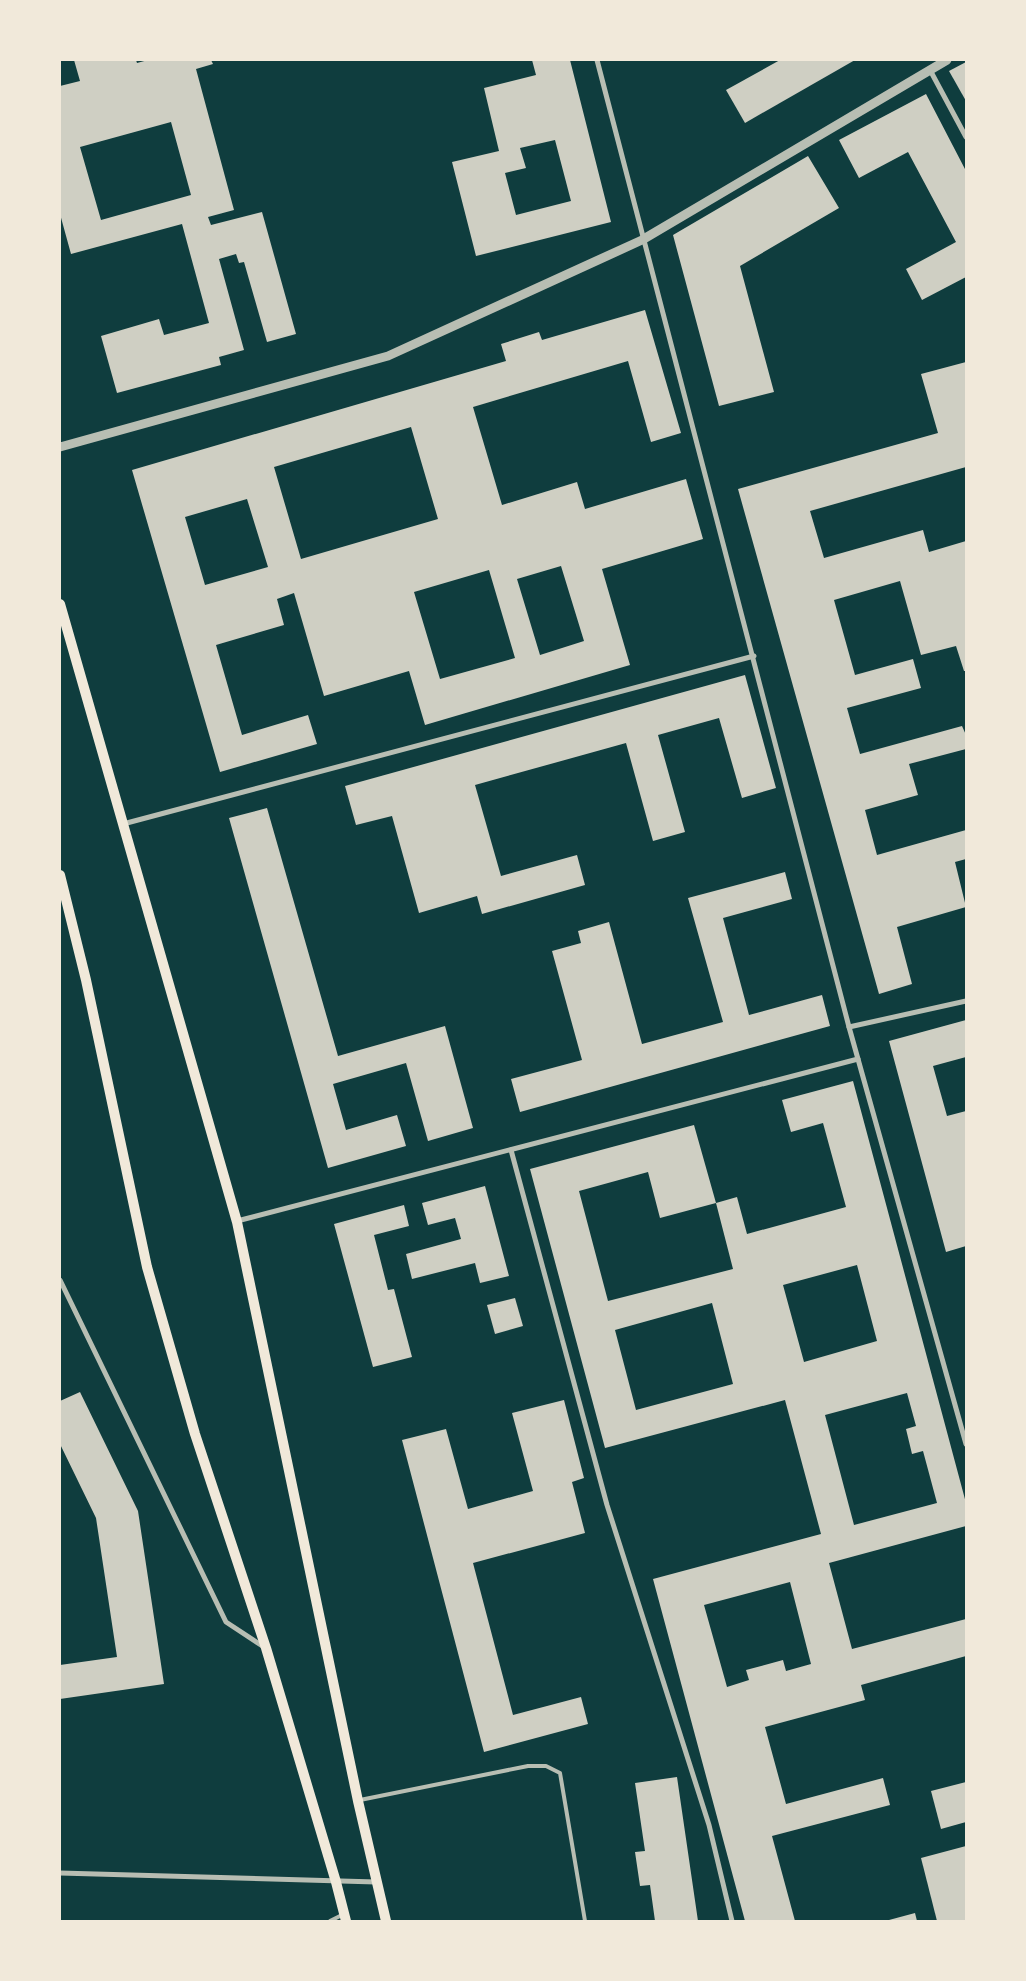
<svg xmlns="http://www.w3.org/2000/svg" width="1026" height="1981" font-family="Barlow,sans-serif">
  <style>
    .building { fill: #cfcfc3; fill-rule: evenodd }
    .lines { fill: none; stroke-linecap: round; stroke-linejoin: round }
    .service { stroke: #b8beb3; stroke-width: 4 }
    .minor { stroke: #b8beb3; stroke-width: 5 }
    .tertiary { stroke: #b8beb3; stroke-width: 9 }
    .secondary { stroke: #f1e9da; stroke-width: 10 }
  </style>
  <rect width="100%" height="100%" fill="#0f3d3e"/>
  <g class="building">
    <path d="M74,60h62l1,3 11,-3h63l2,4 -17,5 38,141 -26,7 3,8 51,-13 34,122 -29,8 -23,-80 -5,1 -3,-9 -17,5 25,91 -25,7 2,8 -104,28 -16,-57 58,-17 5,16 45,-12 -27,-99 -111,30 -11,-40v-128l20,-5zM171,122l20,73 -90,25 -21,-73z"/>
    <path d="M532,60h38l41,162 -135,34 -24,-94 47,-11 -15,-63 52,-13zM555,140l16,61 -55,14 -11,-42 21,-5 -6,-20z"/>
    <path d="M780,60h75l-110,63 -19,-33z"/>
    <path d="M966,62v39l-17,-30z"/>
    <path d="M926,94l40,77v106l-44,23 -16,-31 50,-27 -48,-90 -49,26 -20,-38z"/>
    <path d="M808,156l31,52 -99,58 34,126 -55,14 -46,-171z"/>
    <path d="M645,310l36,123 -30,9 -23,-81 -155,46 29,98 75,-23 8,27 101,-30 17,60 -101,30 28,96 -205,60 -16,-54 -85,25 -30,-103 -17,6 7,26 -68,20 26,90 66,-20 9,29 -97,28 -88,-302 374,-109 -5,-17 38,-12 3,8zM411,427l27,92 -137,40 -27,-92zM247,499l21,68 -63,18 -20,-68zM561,566l23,75 -44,14 -23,-76zM489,570l26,88 -75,21 -26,-87z"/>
    <path d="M966,362v105l-156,44 14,47 99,-28 6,22 37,-11v130h-2l-8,-25 -35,9 -21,-74 -66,19 21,75 58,-16 8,29 -74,20 13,46 102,-28 4,9v14l-57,15 9,31 -53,15 12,45 89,-25v29l-11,3 11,45 -69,20 15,57 -33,10 -141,-505 200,-56 -17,-59z"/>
    <path d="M745,675l31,113 -34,10 -23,-80 -61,17 27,97 -32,9 -27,-98 -151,42 26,91 76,-21 8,30 -103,29 -5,-18 -58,17 -27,-97 -36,9 -11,-39z"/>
    <path d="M267,808l71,248 107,-30 28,102 -45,13 -22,-78 -73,21 13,46 51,-15 9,31 -78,22 -99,-350z"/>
    <path d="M785,872l7,27 -69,19 26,97 73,-20 8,31 -310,86 -9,-33 71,-19 -30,-109 29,-8 -3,-12 31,-9 33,122 81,-22 -35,-124z"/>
    <path d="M966,1020v37l-33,9 14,50 19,-5v135l-20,6 -57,-211z"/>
    <path d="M853,1081l113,422v23l-137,37 23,86 114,-30v37l-105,29 4,15 -100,27 21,77 97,-26 7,27 -118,31 23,85h-50l-92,-342 168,-45 -36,-134 -180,48 -75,-279 164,-44 22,78 -56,15 -12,-46 -69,19 29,110 125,-32 -17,-66 21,-6 10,37 99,-27 -23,-84 -32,9 -9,-32zM857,1265l20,76 -73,21 -21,-77zM712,1303l21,81 -97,26 -21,-80zM907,1393l9,33 -10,3 6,25 11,-3 14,52 -83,22 -29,-110zM790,1582l21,82 -25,7 -3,-11 -37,10 3,10 -22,7 -23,-82z"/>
    <path d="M485,1186l24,90 -29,7 -5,-20 -63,16 -6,-25 55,-15 -6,-21 -27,7 -6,-22z"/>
    <path d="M404,1205l5,21 -35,9 14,55 6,-1 18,68 -39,10 -39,-143z"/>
    <path d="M515,1298l8,28 -28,8 -8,-29z"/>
    <path d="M80,1392l58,119 26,173 -104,15v-34l57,-8 -21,-139 -36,-74v-43z"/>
    <path d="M564,1400l20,78 -12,4 13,51 -112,30 40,152 68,-18 7,27 -104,28 -82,-312 44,-11 22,80 65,-18 -21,-78z"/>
    <path d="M677,1777l21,144h-43l-5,-36 -10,1 -5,-34 10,-1 -10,-68z"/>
    <path d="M966,1782v40l-25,7 -10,-38z"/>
    <path d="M966,1846v75h-29l-16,-63z"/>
    <path d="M915,1913l2,8h-28v-1z"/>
  </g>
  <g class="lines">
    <g class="service">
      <path d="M360,1800l168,-34h18l14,7 25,148"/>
      <path d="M330,1921l14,-7"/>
    </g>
    <g class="minor">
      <path d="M597,60l252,967 117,417"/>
      <path d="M930,70l36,67"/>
      <path d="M123,824l631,-168"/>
      <path d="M849,1027l117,-26"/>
      <path d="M511,1150l96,355 102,320 23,96"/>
      <path d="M237,1221l621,-162"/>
      <path d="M60,1280l166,342 38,25"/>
      <path d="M60,1873l316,9"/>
    </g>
    <path class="tertiary" d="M60,447l328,-91 254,-116 305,-180"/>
    <g class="secondary">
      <path d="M60,604l177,618 121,579 28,120"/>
      <path d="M60,875l26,105 61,287 48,167 71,214 70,234 10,39"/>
    </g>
  </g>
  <rect width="1026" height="1981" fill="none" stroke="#f1e9da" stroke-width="122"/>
</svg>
